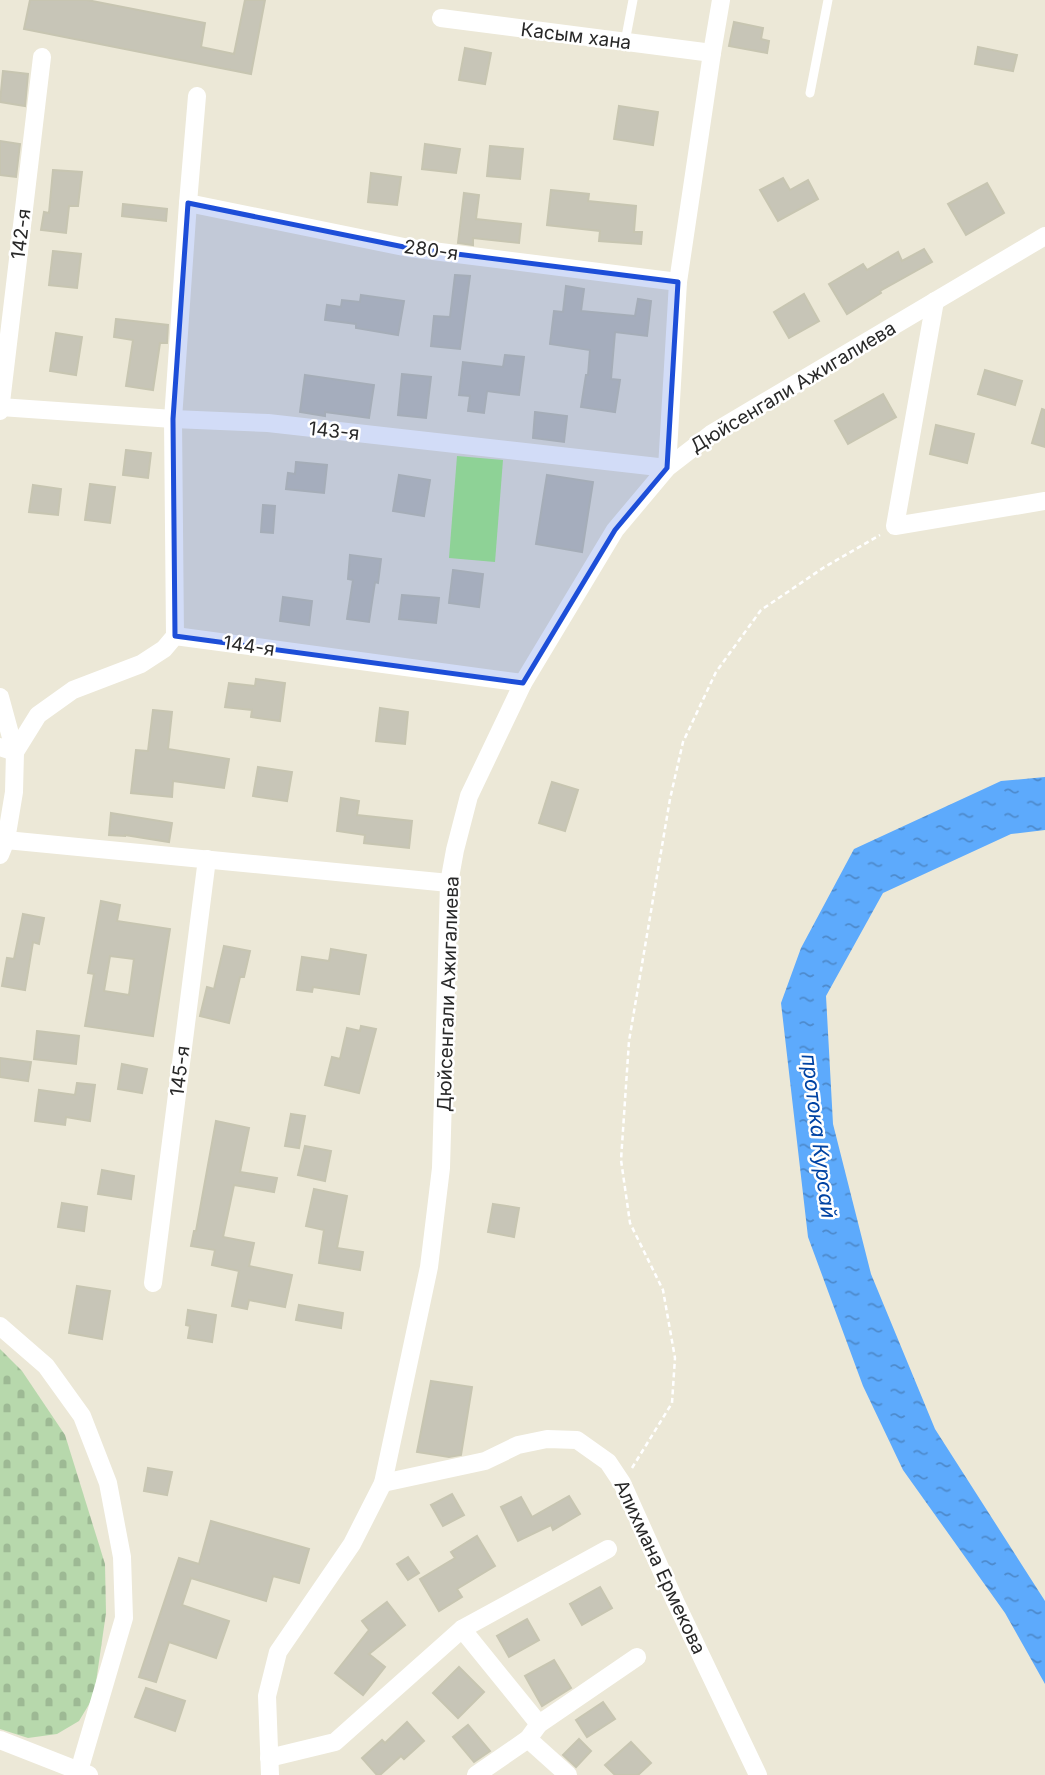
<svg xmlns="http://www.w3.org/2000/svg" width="1045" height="1775" font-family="Inter,sans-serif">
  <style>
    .cemetery { fill: url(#cemetery-stones) }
    .pitch { fill: #aaf386 }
    .water { fill: url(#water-ripples) }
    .building { fill: #c7c5b7; stroke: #c7c5b1; stroke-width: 2; fill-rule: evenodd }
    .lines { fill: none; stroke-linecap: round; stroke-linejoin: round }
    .path { stroke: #fff; stroke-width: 2.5; stroke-dasharray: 5 3.5; stroke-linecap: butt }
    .service { stroke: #fff; stroke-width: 9 }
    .minor { stroke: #fff; stroke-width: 18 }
    .marked { fill: #1d4ed8; fill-opacity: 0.2; stroke: #1d4ed8; stroke-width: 5; stroke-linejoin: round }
    .labels { text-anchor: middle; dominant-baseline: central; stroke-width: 5; stroke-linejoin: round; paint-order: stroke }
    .street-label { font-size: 19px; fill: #282828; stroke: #fff }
    .water-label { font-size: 21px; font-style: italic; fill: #0043a3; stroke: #fff }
  </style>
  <defs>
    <pattern id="cemetery-stones" width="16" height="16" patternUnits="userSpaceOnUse" patternTransform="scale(1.75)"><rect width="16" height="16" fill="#b7d8ac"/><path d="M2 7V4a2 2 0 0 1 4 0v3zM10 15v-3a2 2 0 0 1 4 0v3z" fill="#9db994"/></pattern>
    <pattern id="water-ripples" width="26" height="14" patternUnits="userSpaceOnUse" patternTransform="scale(1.75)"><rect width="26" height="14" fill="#5daafc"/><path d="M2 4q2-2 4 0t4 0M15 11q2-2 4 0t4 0" fill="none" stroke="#4d8acc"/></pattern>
  </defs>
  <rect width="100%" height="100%" fill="#ece8d7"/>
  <path class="cemetery" d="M0,1349l22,22 43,64 40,129 1,49 -12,83 -15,25 -22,13 -29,4 -28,-9z"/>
  <path class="pitch" d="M457,456l46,4 -8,102 -46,-4z"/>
  <path class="water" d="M1045,777v53l-34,4 -128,59 -57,103 7,128 38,150 64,155 110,172v83l-40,-71 -102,-143 -40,-84 -55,-149 -27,-234 20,-55 53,-99 147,-68z"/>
  <g class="building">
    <path d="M30,0h57l118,23 -4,24 33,7 11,-54h20l-14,74 -227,-45z"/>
    <path d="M734,22l29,6 -2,11 8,2 -2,12 -38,-7z"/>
    <path d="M978,47l39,8 -4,16 -38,-7z"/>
    <path d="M465,48l26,5 -6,31 -26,-4z"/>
    <path d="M3,71l25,3 -3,32 -25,-4z"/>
    <path d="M619,106l39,6 -5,33 -39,-6z"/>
    <path d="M0,141l20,3 -4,33 -16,-2z"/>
    <path d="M425,144l35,5 -4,24 -34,-4z"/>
    <path d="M490,146l33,3 -3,30 -33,-3z"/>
    <path d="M53,170l29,2 -4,34h-9l-3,27 -25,-3 3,-18 5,1z"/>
    <path d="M371,173l30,4 -4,28 -29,-3z"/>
    <path d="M783,178l7,12 18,-10 10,19 -40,22 -18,-31z"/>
    <path d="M987,183l17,30 -38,22 -18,-31z"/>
    <path d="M551,190l38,4 -1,7 48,5 -2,26h8l-1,12 -42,-3 1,-10 -53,-6z"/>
    <path d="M464,193l15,2 -3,24 45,5 -2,19 -46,-5v7l-15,-2z"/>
    <path d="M123,204l44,5 -1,12 -44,-5z"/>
    <path d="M924,249l8,13 -52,29 1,2 -34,21 -18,-30 34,-20 4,6 31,-18 4,9z"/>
    <path d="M53,251l28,3 -4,34 -28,-3z"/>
    <path d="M455,275l15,1 -10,73 -29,-3 3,-30 16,1z"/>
    <path d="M566,286l18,3 -3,22 54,5 3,-17 13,2 -4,35 -32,-4 -4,47 9,1 -5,32 -34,-5 5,-32h2l2,-25 -40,-6 4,-33 9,1z"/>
    <path d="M804,294l15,27 -30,17 -15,-26z"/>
    <path d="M361,295l43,6 -6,34 -42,-7v-4l-31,-4 2,-15 14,2 1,-7 18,2z"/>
    <path d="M116,319l52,6 -1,18h-7l-7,47 -27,-4 7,-46 -19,-3z"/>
    <path d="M56,333l26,4 -6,38 -26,-4z"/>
    <path d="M505,355l19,2 -5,38 -32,-4 -3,22 -16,-2 2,-15 -11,-1 4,-33 40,5z"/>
    <path d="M985,370l37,11 -7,24 -37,-11z"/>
    <path d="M402,374l29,3 -5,41 -28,-3z"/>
    <path d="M305,375l69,10 -5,33 -44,-6v4l-25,-4z"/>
    <path d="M883,394l13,23 -48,27 -13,-23z"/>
    <path d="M1042,409l3,1v37l-13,-4z"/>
    <path d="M535,412l32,4 -3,26 -31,-4z"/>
    <path d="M936,425l38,9 -7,29 -37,-9z"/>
    <path d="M126,450l25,3 -3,25 -25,-3z"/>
    <path d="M296,462l31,3 -3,28 -38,-4 2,-16 7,1z"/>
    <path d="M399,475l31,5 -6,36 -31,-5z"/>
    <path d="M547,475l46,7 -11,70 -46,-8z"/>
    <path d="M90,484l25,3 -5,36 -25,-3z"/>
    <path d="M33,485l28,4 -3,26 -29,-3z"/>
    <path d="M263,505l12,1 -2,27 -12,-1z"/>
    <path d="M350,555l31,4 -3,24 -3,-1 -6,40 -22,-3 6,-39 -5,-1z"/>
    <path d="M453,570l30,4 -4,33 -30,-4z"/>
    <path d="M402,595l37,3 -3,25 -37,-4z"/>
    <path d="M283,597l29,4 -3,24 -29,-4z"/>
    <path d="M256,679l29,4 -5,38 -29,-4 1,-7 -27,-3 4,-24 26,3z"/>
    <path d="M380,708l28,4 -3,32 -29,-3z"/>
    <path d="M153,710l19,2 -4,37 61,10 -5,29 -51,-7 -1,16 -41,-4 5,-43 12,1z"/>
    <path d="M258,767l34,5 -5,29 -34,-5z"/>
    <path d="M552,782l26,8 -13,41 -26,-8z"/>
    <path d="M341,798l18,3 -2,14 55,6 -3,27 -45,-5 1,-8 -28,-4z"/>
    <path d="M111,813l61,10 -3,19 -44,-7v1l-16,-1z"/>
    <path d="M101,901l19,4 -3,16 53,8 -17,107 -68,-10 9,-52 -6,-1zM110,956l24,3 -5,36 -25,-4z"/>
    <path d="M23,914l21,4 -5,26 -6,-2 -8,48 -23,-4 5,-28 7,1z"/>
    <path d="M224,946l26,5 -6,26h-4l-11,46 -29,-7 7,-29 7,2z"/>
    <path d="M331,949l35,6 -7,39 -46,-7 -1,5 -15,-2 5,-33 27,4z"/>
    <path d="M361,1026l15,3 -17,64 -34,-8 7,-28 8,2 7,-31 13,3z"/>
    <path d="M37,1031l42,5 -3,28 -42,-5z"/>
    <path d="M0,1058l31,4 -3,19 -28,-4z"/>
    <path d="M122,1064l25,5 -5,24 -24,-4z"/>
    <path d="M77,1083l18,2 -5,36 -24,-4 -1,8 -30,-4 4,-31 36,5z"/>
    <path d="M291,1114l14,2 -6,32 -14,-2z"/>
    <path d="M216,1121l33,7 -9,44 37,6 -3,14 -40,-7 -11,52 31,6 -5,23 43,9 -7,32 -36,-7 -2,9 -15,-3 7,-35 -27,-6 3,-15 -24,-4 3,-15h2z"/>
    <path d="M305,1146l26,5 -6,30 -27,-6z"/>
    <path d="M102,1170l32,6 -3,23 -33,-5z"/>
    <path d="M314,1189l33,7 -10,52 26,4 -3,18 -41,-7 5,-33 -18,-4z"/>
    <path d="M62,1203l25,4 -3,24 -26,-4z"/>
    <path d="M493,1204l26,4 -5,29 -26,-5z"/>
    <path d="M77,1286l33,5 -8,48 -33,-6z"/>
    <path d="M299,1305l44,8 -2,15 -45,-8z"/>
    <path d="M188,1310l28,5 -4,27 -24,-4 2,-12 -4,-1z"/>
    <path d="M431,1381l41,6 -11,68 -12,2 -32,-5z"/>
    <path d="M148,1468l24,4 -5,23 -23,-4z"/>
    <path d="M452,1494l12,21 -21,11 -12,-21z"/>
    <path d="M569,1496l11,18 -27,16 -2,-5 -33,16 -17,-34 20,-10 11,20z"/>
    <path d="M211,1521l98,28 -10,34 -26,-7 -7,25 -75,-23 -9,27 47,16 -13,37 -47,-16 -13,40 -17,-5 40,-119 20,6z"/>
    <path d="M477,1536l18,30 -38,23 5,8 -23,14 -19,-32 35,-21 -4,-6z"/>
    <path d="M408,1557l11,16 -11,7 -11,-16z"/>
    <path d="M600,1587l12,21 -30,17 -12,-21z"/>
    <path d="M387,1602l18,23 -36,29 16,13 -22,28 -28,-22 34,-43 -7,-9z"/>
    <path d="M527,1619l12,21 -30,17 -12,-21z"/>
    <path d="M554,1660l17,28 -29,18 -17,-30z"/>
    <path d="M459,1667l25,25 -26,26 -25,-25z"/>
    <path d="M146,1688l39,13 -10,30 -40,-14z"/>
    <path d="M603,1702l12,17 -28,18 -11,-17z"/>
    <path d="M407,1722l17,19 -20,18 -3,-3 -21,19h-3l-15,-17 20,-18 3,3z"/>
    <path d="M468,1725l22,26 -16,11 -21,-25z"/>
    <path d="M579,1739l12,12 -15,16 -13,-12z"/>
    <path d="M631,1742l20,21 -13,12h-23l-10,-10z"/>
  </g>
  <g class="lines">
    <path class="path" d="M632,1468l40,-65 3,-45 -12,-68 -33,-67 -9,-63 8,-119 41,-242 13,-57 33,-70 45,-62 62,-42 57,-33"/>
    <g class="service">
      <path d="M625,42l8,-42"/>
      <path d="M810,93l18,-93"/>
    </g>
    <g class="minor">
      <path d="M441,18l271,35"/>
      <path d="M188,203l221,45 269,34"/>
      <path d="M935,301l-40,225 150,-25"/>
      <path d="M0,407l173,12 95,4 399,45 11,-186 34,-229 9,-53"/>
      <path d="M0,411l42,-354"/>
      <path d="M175,636l-2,-217 15,-216 9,-107"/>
      <path d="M0,697l15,55 -1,40 -8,48 -6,15"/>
      <path d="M0,747l15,5 23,-37 35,-25 68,-26 23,-15 11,-13 348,47"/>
      <path d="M6,840l443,43"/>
      <path d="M153,1283l54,-424"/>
      <path d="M0,1326l46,40 36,50 26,67 14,74 2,61 -45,153"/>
      <path d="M383,1483l102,-22 33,-16 29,-6 30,1 31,22 14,21 53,118 83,174"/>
      <path d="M462,1629l77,95"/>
      <path d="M528,1739l40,36"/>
      <path d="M0,1740l89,35"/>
      <path d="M269,1758l66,-16 127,-113 146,-80"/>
      <path d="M270,1775l-3,-79 11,-44 74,-108 31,-61 46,-216 12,-99 8,-285 6,-33 14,-54 54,-113 92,-153 52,-62 44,-34 334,-198"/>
      <path d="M476,1775l52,-36 11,-15 98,-67"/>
    </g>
  </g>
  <path class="marked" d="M188,203l221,45 269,34 -11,186 -52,62 -92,153 -348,-47 -2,-217z"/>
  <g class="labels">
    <g class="street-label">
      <text transform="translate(576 36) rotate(7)">Касым хана</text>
      <text transform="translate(21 234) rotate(-83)">142-я</text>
      <text transform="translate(431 250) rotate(8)">280-я</text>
      <text transform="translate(793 387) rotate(-31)">Дюйсенгали Ажигалиева</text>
      <text transform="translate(334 431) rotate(6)">143-я</text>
      <text transform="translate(249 646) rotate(8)">144-я</text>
      <text transform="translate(448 994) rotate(-88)">Дюйсенгали Ажигалиева</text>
      <text transform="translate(180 1071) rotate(-83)">145-я</text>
      <text transform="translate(660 1567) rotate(65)">Алихмана Ермекова</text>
    </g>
    <g class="water-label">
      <text transform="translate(819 1136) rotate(83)">протока Курсай</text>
    </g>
  </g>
</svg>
